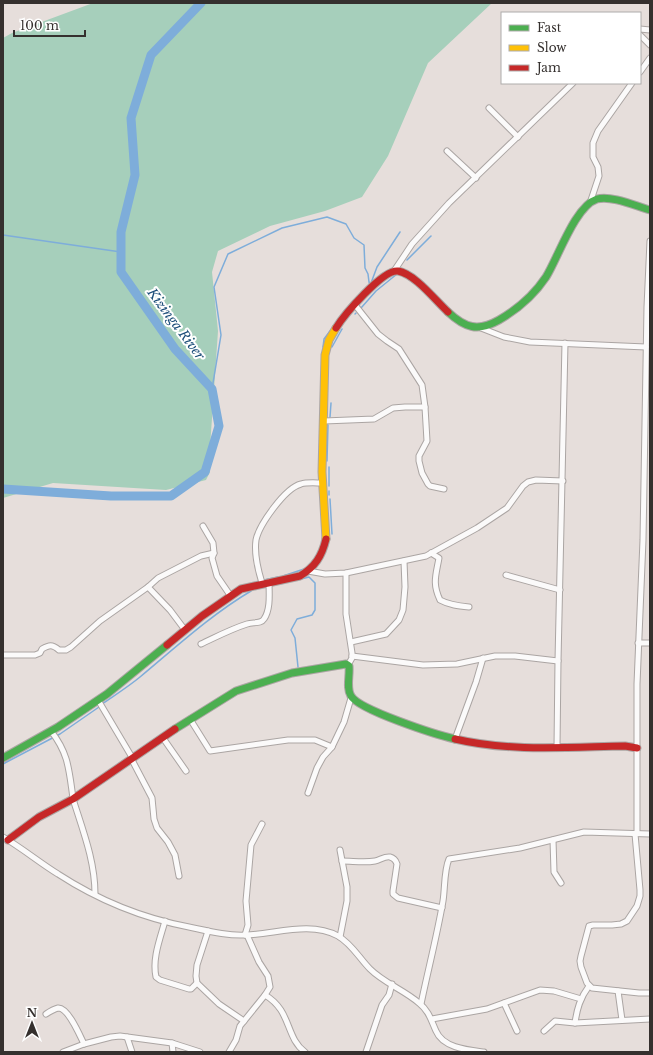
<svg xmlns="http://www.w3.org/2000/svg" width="653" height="1055" font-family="'Libre Baskerville',serif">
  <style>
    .green { fill: #a6cfbb }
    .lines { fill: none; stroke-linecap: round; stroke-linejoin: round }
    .stream { stroke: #7eadda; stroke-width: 1.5 }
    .river { stroke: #7eadda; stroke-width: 9 }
    .street-casing { stroke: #aba5a3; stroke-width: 7 }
    .fast-casing { stroke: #aba5a3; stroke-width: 9 }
    .slow-casing { stroke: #aba5a3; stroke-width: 9 }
    .jam-casing { stroke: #aba5a3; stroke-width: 9 }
    .street { stroke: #fbfafa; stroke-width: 5 }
    .fast { stroke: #4caf50; stroke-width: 7 }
    .slow { stroke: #ffc107; stroke-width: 7 }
    .jam { stroke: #c62828; stroke-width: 7 }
    .labels { text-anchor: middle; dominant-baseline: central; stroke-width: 4; stroke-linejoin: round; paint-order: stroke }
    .water-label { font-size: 13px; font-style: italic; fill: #1c4d79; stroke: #fff }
  </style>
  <rect width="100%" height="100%" fill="#e6dedb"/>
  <path class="green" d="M93,3h399l-64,60 -40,93 -26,41 -37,14 -55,15 -52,25 -6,21 6,59 -8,116v25l-4,8 -40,10 -113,-7 -50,15v-460l9,-5z"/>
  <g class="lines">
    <g class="stream">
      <path d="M3,235l118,17"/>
      <path d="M407,260l24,-24"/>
      <path d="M371,283l6,-16 23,-35"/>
      <path d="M361,308l15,-17 21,-17"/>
      <path d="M355,314l1,-1"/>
      <path d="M323,347l1,-8 6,-8"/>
      <path d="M332,347l10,-18"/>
      <path d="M212,389l9,-54 -7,-48 14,-33 54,-26 45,-11 19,7 8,14 10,7 1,23 3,6 1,8 1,3"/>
      <path d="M330,417l1,-14"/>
      <path d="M327,461l1,-36"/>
      <path d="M329,486v-19"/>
      <path d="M329,491v4"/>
      <path d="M330,499l2,35"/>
      <path d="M283,576l21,-7"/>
      <path d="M264,580l14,-3"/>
      <path d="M254,589l30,-6"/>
      <path d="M298,667l-3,-29 -4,-8 6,-11 15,-4 3,-5v-27l-6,-6 -8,2"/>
      <path d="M102,704c13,-9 26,-17 38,-27 36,-30 72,-63 111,-86"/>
      <path d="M3,764l57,-30 39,-27"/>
      <path d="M3,1051l1,1"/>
    </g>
    <path class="river" d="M3,489l108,7h60l34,-24 14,-46 -7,-37 -37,-40 -54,-77v-40l14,-57 -4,-57 20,-63 50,-52"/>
    <g class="street-casing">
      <g id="street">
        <path d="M640,29l10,1"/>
        <path d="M640,35l10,10"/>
        <path d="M640,72l10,-14"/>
        <path d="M489,108l29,29"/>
        <path d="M447,151l29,27"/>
        <path d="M590,203l9,-27 -1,-9 -5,-10v-14l5,-12 34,-48"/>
        <path d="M394,271l18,-27 37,-41 124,-120"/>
        <path d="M355,305l23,29 9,7 12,8 23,36 3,22 2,34 -8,15v5l3,12 6,11 2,2 14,3"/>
        <path d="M481,328l23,9 26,5 116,5"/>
        <path d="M324,421l50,-2 19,-11 12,-1h20"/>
        <path d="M203,526l10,17 1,10 -2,5 5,18 13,19"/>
        <path d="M431,553l8,5c-3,17 -7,25 1,42 9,5 19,6 29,7"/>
        <path d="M308,571l17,3 21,-1 80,-17 51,-28 30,-20 16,-22 5,-4 8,-2 27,1"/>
        <path d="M346,573v41l6,39v5l-4,7"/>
        <path d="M506,575l54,15"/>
        <path d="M262,583c-4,-13 -8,-29 -6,-43 3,-15 29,-52 45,-56 6,-2 15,-1 22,-1"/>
        <path d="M148,587l22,23 15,20"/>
        <path d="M351,642l35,-8 13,-14 4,-10 2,-23 -1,-26"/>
        <path d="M638,643h12"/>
        <path d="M201,644c15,-7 30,-15 46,-20 6,-2 14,0 17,-5 7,-10 5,-27 5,-37"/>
        <path d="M3,655h32l5,-2 2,-4c7,-4 10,-5 17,1h7l5,-3 29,-26 48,-34 10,-9 43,-22 13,-3"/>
        <path d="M352,656l71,9 34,-1 38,-8h20l43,5"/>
        <path d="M98,700l35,59"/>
        <path d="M190,719l20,32 78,-11h27l17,7"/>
        <path d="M51,731c18,23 18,40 22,67"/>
        <path d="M163,738l23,33"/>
        <path d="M455,739l21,-57 7,-24"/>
        <path d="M557,747l1,-86 7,-318"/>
        <path d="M132,760l20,38 2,21 3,9 11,14 7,13 4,21"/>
        <path d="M308,793l9,-25 6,-11 9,-10 12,-25 7,-24"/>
        <path d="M73,799c10,32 22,62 22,95"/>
        <path d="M637,833v-149l6,-144 4,-233 3,-66"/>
        <path d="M635,834l5,56v6l-3,10 -10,15 -6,3 -9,1h-19l-4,1 -8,30 -1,5 1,6 6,16 5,5 47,5h11"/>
        <path d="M3,837c19,11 37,26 55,37 40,26 84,44 131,53 19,4 38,9 57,8 30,-1 64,-14 92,1 14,8 21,22 32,33 14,14 34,21 49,34 10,8 12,17 17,28 7,17 32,19 48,21"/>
        <path d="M553,840l1,32 7,11"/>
        <path d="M342,861c11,0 22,2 33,0 5,-1 10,-5 15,-4 4,1 6,4 7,7l-4,27v3l5,4 44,10"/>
        <path d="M165,921c-5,18 -13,38 -9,56l4,3 29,9h2l6,-6"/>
        <path d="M208,931l-11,34 -1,11 1,7 22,21 25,17"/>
        <path d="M245,935l3,-10 -2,-24 5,-56 11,-21"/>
        <path d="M340,937l7,-36v-14l-7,-37"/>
        <path d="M618,991l4,29"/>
        <path d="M265,995c27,16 20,42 40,57"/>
        <path d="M504,1003l13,28"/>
        <path d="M421,1004c7,-34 16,-68 22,-103 2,-12 1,-31 6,-42l71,-11 64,-16 66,2"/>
        <path d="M46,1014c3,-2 8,-5 12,-6 10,-1 22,28 26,36"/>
        <path d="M432,1019l55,-10 53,-19 14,1 27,8"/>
        <path d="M575,1023c2,-14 5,-25 14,-37"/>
        <path d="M544,1031l11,-10 20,2 75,-4"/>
        <path d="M127,1037l5,15"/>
        <path d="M172,1043l1,9"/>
        <path d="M63,1052l21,-8 27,-7 9,-1 52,7 28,9"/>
        <path d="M229,1052l7,-12 4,-14 25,-31 5,-8 -2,-11 -9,-14 -12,-27"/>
        <path d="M366,1052l16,-47 7,-10 3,-11"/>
      </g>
    </g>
    <g class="fast-casing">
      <g id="fast">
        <path d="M448,312c17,16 30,20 51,8 19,-11 35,-25 47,-43 12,-19 29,-71 51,-78 14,-4 39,7 53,11"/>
        <path d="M175,729l61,-38 56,-18 54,-9 3,2c1,10 -3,22 2,30 8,14 86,39 104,43"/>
        <path d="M3,758l55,-31 49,-33 60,-49"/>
      </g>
    </g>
    <g class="slow-casing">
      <path id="slow" d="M326,539l-4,-67 3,-117 4,-15 7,-12"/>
    </g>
    <g class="jam-casing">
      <g id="jam">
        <path d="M336,328c8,-13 47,-59 62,-57 17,3 37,29 50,41"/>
        <path d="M167,645l35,-29 39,-27 59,-13c15,-9 22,-20 26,-37"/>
        <path d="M455,739c55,13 114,8 170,7l12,2"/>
        <path d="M8,840l31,-23 34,-18 102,-70"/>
      </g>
    </g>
    <use href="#street" class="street"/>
    <use href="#fast" class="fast"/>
    <use href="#slow" class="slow"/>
    <use href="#jam" class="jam"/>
  </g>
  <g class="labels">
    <g class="water-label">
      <text transform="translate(176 324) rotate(53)">Kizinga River</text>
    </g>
  </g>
  <rect width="653" height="1055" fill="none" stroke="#35302e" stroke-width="8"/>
  <rect x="501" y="12" width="140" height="72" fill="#ffffff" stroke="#aeacab"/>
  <rect x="509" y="25" width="20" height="6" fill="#4caf50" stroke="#aeacab"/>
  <text x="537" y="32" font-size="12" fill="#35302e">Fast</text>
  <rect x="509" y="45" width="20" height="6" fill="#ffc107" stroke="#aeacab"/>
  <text x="537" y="52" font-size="12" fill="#35302e">Slow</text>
  <rect x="509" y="65" width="20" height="6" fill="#c62828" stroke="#aeacab"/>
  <text x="537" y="72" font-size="12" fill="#35302e">Jam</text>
  <g transform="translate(32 1023)" stroke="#ffffff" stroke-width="3" paint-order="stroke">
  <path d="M0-3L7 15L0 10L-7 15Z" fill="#35302e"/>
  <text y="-6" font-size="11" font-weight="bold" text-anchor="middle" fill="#35302e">N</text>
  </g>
  <path d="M14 30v6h71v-6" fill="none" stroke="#35302e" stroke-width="2"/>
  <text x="20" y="30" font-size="12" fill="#35302e" stroke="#ffffff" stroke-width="3" paint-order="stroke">100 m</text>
</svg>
